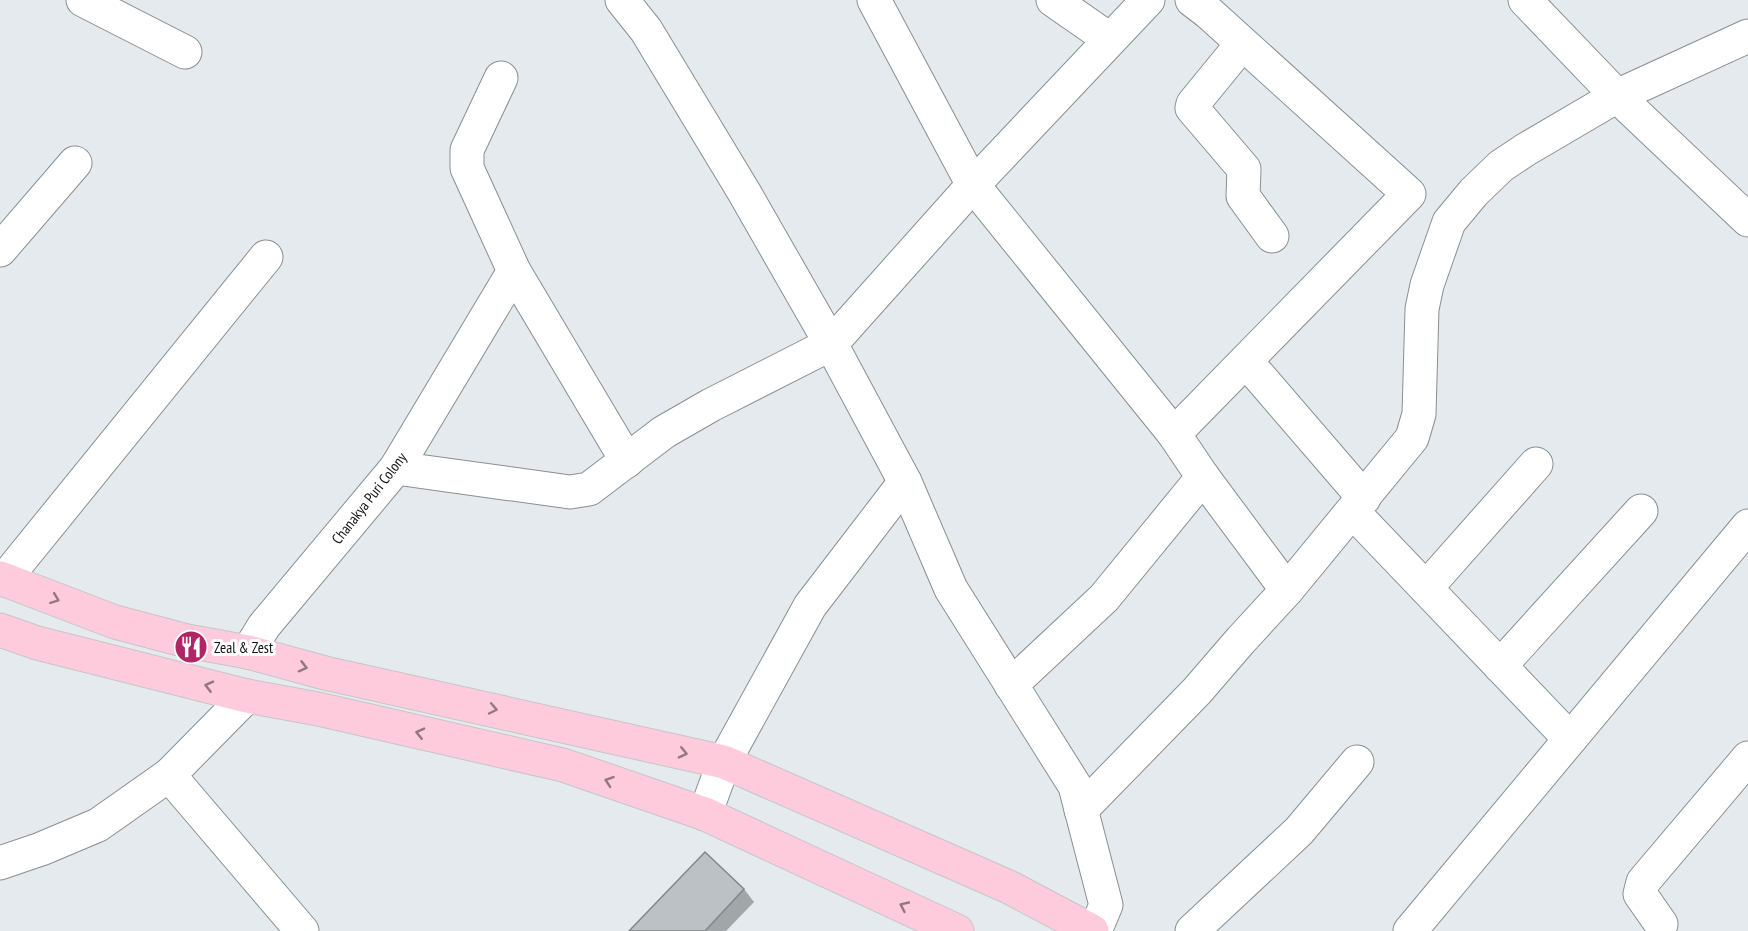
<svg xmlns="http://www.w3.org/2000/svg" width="1748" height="931" font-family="'PT Sans Narrow',sans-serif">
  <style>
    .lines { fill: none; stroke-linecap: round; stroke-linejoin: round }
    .minor-casing { stroke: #898f92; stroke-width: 35 }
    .major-casing { stroke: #c6c6c7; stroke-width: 35 }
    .minor { stroke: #fff; stroke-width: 33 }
    .major { stroke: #fecbdc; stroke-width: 33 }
    .wall { fill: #a1a6a9 }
    .building { fill: #bbc1c4; stroke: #838789; stroke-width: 1.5 }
    .oneway { stroke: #937882 }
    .labels { text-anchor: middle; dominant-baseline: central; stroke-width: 6; stroke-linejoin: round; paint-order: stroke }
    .street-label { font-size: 15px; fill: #111314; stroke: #fff }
    .poi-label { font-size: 15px; fill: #111314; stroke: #fff; text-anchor: start }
  </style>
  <rect width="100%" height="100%" fill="#e4eaed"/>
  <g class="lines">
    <g class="minor-casing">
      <g id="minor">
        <path d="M83,0l102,52"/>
        <path d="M622,0l24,30 98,162 87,152 74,138 46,107 124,197 31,119 -11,26"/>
        <path d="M1053,0l56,39"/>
        <path d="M1148,0l-175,185 201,249 29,43 84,113"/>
        <path d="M1525,0l92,96 131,124"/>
        <path d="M1242,44l-49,60 -1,4 52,61 -1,27 29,40"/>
        <path d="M501,78l-34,72v18l47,103 113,190"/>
        <path d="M0,250l75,-87"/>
        <path d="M1246,361l118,137"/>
        <path d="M1174,434l235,-240 -200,-181 -17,-13"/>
        <path d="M396,468l174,24 19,-3 75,-57 47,-27 120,-61 142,-159 -99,-185"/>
        <path d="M1353,512l217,227"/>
        <path d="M4,580l262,-323"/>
        <path d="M1426,588l110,-124"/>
        <path d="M248,652l16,-26 132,-158 118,-197"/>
        <path d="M1500,666l141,-155"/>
        <path d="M1011,685l93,-87 99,-121"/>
        <path d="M247,696l-78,79 133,156"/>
        <path d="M1081,810l116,-119 44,-51 46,-50 125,-152 7,-24 3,-105 5,-24 22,-63 25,-30 27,-26 24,-16 92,-54 131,-60"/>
        <path d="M705,814l19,-52 86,-156 95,-124"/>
        <path d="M0,863l41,-14 57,-24 71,-50"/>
        <path d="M1661,924l-21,-30 3,-12 105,-124"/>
        <path d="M1192,931l107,-100 58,-69"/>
        <path d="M1410,931l338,-405"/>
      </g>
    </g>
    <g class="major-casing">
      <g id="major">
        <path d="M0,578l115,44 72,19 61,11 77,21 399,89 285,125 83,44"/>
        <path d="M0,630l37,13 210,53 71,13 245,56 142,49 252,117"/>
      </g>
    </g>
    <use href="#minor" class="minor"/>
    <use href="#major" class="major"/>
  </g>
  <path class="wall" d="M744,889l10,13 -28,29h-97z"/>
  <path class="building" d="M705,852l39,37 -39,42h-76z"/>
  <defs><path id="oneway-chevron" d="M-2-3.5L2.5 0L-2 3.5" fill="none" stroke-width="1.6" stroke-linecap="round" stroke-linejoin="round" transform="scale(1.5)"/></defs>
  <g class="oneway">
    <use href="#oneway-chevron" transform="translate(55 599) rotate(21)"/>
    <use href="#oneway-chevron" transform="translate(303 667) rotate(15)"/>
    <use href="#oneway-chevron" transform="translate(209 686) rotate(-166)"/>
    <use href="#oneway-chevron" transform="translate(493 709) rotate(12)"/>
    <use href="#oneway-chevron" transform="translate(420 733) rotate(-167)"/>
    <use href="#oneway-chevron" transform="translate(683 753) rotate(13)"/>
    <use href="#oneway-chevron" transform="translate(609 781) rotate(-161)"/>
    <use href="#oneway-chevron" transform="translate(904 906) rotate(-155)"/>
  </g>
  <defs>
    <g id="restaurant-disc" transform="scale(1.725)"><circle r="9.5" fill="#b02665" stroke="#fff"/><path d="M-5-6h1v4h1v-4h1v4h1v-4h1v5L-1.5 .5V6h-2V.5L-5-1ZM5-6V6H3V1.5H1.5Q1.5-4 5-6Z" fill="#fff"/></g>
  </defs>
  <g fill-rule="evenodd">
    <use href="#restaurant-disc" x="191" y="647"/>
  </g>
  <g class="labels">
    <g class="street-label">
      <text transform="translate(369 498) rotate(-52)">Chanakya Puri Colony</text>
    </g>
    <g class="poi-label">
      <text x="214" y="647">Zeal &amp; Zest</text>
    </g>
  </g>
</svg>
